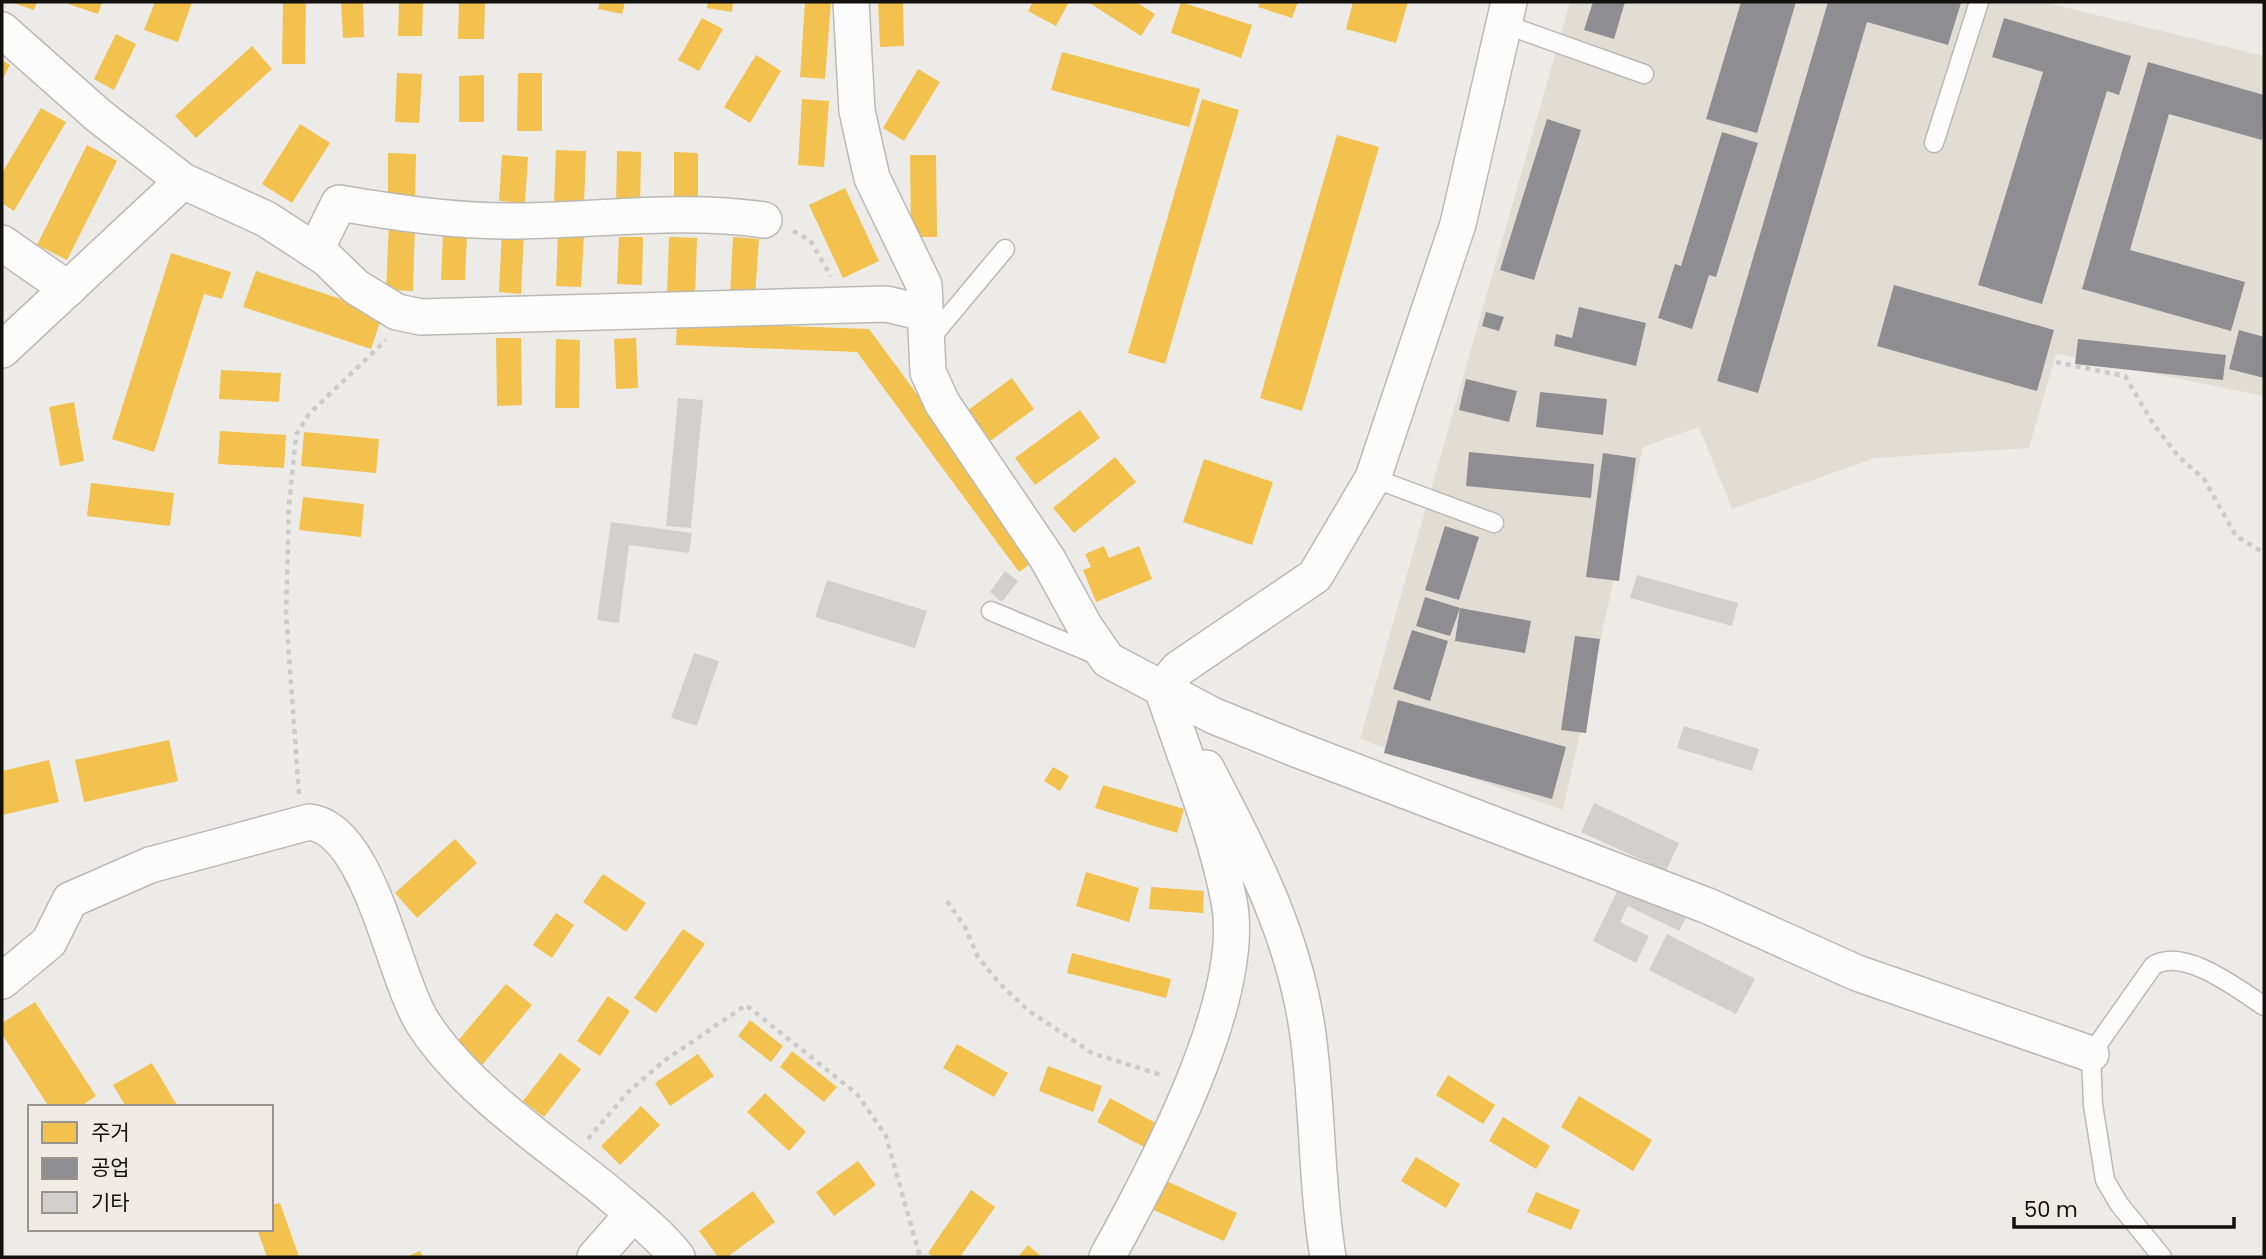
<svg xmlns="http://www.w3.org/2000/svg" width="2266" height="1259" font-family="Poppins,'Noto Sans KR',sans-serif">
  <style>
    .built { fill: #e2ddd4 }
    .homes { fill: #f2c14e }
    .industry { fill: #8d8d92 }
    .building { fill: #d2d0ce }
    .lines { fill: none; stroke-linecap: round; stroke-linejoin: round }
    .service-casing { stroke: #bab9b6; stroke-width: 21 }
    .minor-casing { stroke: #bab9b6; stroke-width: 38 }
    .path { stroke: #cbcbca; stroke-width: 4.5; stroke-dasharray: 5 5; stroke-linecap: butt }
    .service { stroke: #fcfcfc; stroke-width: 18 }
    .minor { stroke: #fcfcfc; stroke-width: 35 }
  </style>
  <rect width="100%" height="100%" fill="#edebe8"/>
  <path class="built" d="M1570,2h474l220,54v340l-208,-42 -27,94 -154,10 -143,51 -33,-82 -56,20 -80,363 -203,-71z"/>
  <g class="homes">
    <path d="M10,2h27l-3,8z"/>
    <path d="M69,2h33l-4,12 -30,-10z"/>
    <path d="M155,2h37l-14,40 -34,-12z"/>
    <path d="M283,2h23l-1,62h-23z"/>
    <path d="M341,2h22l1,35 -21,1z"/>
    <path d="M399,2h24l-1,34h-24z"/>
    <path d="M459,2h26l-1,37h-26z"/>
    <path d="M600,2h25l-3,12 -24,-5z"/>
    <path d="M708,2h25l-1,10 -25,-4z"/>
    <path d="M805,2h26l-6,77 -25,-2z"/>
    <path d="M878,2h25l1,44 -24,1z"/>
    <path d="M1033,2h36l-13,24 -28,-15z"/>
    <path d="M1088,2h48l19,12 -14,22z"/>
    <path d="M1181,2l71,23 -11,33 -70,-25z"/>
    <path d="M1260,2h38l-6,16 -34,-11z"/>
    <path d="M1353,2h55l-12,41 -50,-14z"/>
    <path d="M702,18l21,11 -24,42 -21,-11z"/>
    <path d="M116,34l20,10 -22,46 -20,-11z"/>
    <path d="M252,46l20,23 -76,69 -21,-22z"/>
    <path d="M1062,52l138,37 -11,38 -138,-37z"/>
    <path d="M756,55l25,16 -31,52 -26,-16z"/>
    <path d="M2,60l8,5 -8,15z"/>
    <path d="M918,69l22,13 -36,59 -21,-13z"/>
    <path d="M397,73l25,1 -3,49 -24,-1z"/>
    <path d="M518,73h24v58h-25z"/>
    <path d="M484,75v47h-25v-46z"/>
    <path d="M802,99l27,2 -5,66 -26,-2z"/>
    <path d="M1202,99l37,11 -74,254 -37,-11z"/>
    <path d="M41,108l25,14 -52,89 -12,-8v-30z"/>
    <path d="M300,124l30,19 -38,60 -30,-19z"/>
    <path d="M1337,135l42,12 -77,264 -42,-13z"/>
    <path d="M87,145l30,16 -50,99 -30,-15z"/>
    <path d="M556,150l30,1 -2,54 -30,-1z"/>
    <path d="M617,151l24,1 -1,56h-24z"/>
    <path d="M674,152l24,1v52h-24z"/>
    <path d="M388,153l28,1 -1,48h-27z"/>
    <path d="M502,155l26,2 -3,46 -26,-2z"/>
    <path d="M910,155h26l1,82h-26z"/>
    <path d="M845,188l34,73 -36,17 -34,-73z"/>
    <path d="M389,223l26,1 -2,67 -27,-1z"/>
    <path d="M502,231l22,1 -3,62 -22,-2z"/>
    <path d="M558,234l26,1 -3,52 -25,-1z"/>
    <path d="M443,235l24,1 -2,44h-24z"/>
    <path d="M619,237h24l-1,48 -25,-1z"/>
    <path d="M669,237l28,1 -2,60 -28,-1z"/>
    <path d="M733,237l26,2 -4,57 -25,-1z"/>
    <path d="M171,253l60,19 -9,27 -18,-5 -50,158 -42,-13z"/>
    <path d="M256,271l127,42 -12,36 -128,-42z"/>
    <path d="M677,322l192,7 169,229 -19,14 -162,-220 -181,-7z"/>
    <path d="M496,338h25l1,67 -25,1z"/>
    <path d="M636,338l2,50 -22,1 -2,-50z"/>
    <path d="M556,339l24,1 -1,68h-24z"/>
    <path d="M221,370l60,3 -2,29 -60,-3z"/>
    <path d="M1012,378l22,31 -48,35 -22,-31z"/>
    <path d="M74,402l10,59 -24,5 -11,-59z"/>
    <path d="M1080,410l20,28 -65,47 -20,-27z"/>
    <path d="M220,431l66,4 -2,33 -66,-4z"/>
    <path d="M304,432l75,7 -3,34 -75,-7z"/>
    <path d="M1115,457l21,25 -62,51 -21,-25z"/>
    <path d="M1204,459l69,23 -21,63 -69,-23z"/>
    <path d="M91,483l83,10 -4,33 -83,-10z"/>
    <path d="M303,497l61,7 -3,33 -62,-7z"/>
    <path d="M1104,546l5,12 30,-12 13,33 -56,23 -13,-32 8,-3 -6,-13z"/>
    <path d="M169,740l9,41 -94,21 -9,-42z"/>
    <path d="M49,760l10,42 -57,13v-44z"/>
    <path d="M1053,767l16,9 -9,15 -16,-10z"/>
    <path d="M1103,785l81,24 -7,24 -82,-25z"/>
    <path d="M455,839l22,24 -60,55 -22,-25z"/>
    <path d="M1086,872l53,16 -10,34 -53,-16z"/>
    <path d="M603,874l43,29 -20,29 -43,-30z"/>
    <path d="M1151,887l53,4 -1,22 -54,-4z"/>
    <path d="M556,913l18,12 -22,33 -19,-13z"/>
    <path d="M683,929l22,15 -49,69 -22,-15z"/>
    <path d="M1072,953l99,26 -5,19 -99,-25z"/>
    <path d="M506,984l26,21 -50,60 -26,-22z"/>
    <path d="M608,996l22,15 -30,45 -23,-15z"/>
    <path d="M35,1002l61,94 -16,11h-31l-47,-73v-11z"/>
    <path d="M750,1020l33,26 -12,16 -33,-26z"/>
    <path d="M957,1044l51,29 -14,24 -51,-29z"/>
    <path d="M792,1051l45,36 -13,15 -44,-35z"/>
    <path d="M560,1053l21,16 -37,48 -21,-16z"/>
    <path d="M698,1054l16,22 -44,30 -15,-23z"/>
    <path d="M152,1063l26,44h-52l-13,-22z"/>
    <path d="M1048,1066l54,20 -9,26 -54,-21z"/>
    <path d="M1448,1075l47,30 -12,19 -47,-29z"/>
    <path d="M765,1093l41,39 -17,19 -42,-39z"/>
    <path d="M1579,1096l73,44 -19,31 -72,-44z"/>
    <path d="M1110,1098l51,28 -13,23 -51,-27z"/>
    <path d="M641,1106l19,19 -40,40 -19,-19z"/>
    <path d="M1503,1117l47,29 -14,23 -47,-28z"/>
    <path d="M1416,1157l44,27 -14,24 -45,-27z"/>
    <path d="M858,1161l18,24 -42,31 -18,-24z"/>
    <path d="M1162,1179l75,34 -13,28 -75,-33z"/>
    <path d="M971,1190l24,17 -35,50h-26l-6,-4z"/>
    <path d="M753,1191l22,31 -48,35h-9l-19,-26z"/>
    <path d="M1536,1192l44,18 -9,20 -44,-18z"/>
    <path d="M280,1203l19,54h-32l-10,-28h14v-24z"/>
    <path d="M1028,1245l14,12h-24z"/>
    <path d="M420,1251l3,6h-17z"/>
  </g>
  <g class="industry">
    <path d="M1593,2h32l-11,37 -30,-9z"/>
    <path d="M1741,2h55l-39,131 -51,-14z"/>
    <path d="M1828,2l133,1 -13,42 -81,-23 -109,371 -41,-12z"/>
    <path d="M2004,18l127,38 -12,39 -12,-4 -65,213 -64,-19 65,-213 -51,-15z"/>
    <path d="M2148,62l116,33 -2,45 -93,-26 -39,136 115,32 -14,49 -149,-42z"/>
    <path d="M1547,119l34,11 -47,150 -34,-10z"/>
    <path d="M1722,132l36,11 -42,134 -7,-2 -17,54 -34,-11 17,-54 6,2z"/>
    <path d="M1894,285l160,45 -17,61 -160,-45z"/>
    <path d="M1579,307l67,16 -10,43 -82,-20 2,-12 16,4z"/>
    <path d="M1486,312l18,5 -5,14 -17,-5z"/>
    <path d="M2239,330l25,7v41l-35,-9z"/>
    <path d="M2078,339l148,16 -3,25 -148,-16z"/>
    <path d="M1466,379l51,12 -8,31 -50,-12z"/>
    <path d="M1540,392l67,7 -4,36 -67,-8z"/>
    <path d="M1469,452l125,12 -3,34 -125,-12z"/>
    <path d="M1603,453l33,5 -17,123 -33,-4z"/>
    <path d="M1445,526l34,11 -20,63 -34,-10z"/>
    <path d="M1425,597l35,11 -10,28 -34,-10z"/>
    <path d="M1460,608l71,13 -6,32 -70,-12z"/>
    <path d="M1412,630l36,11 -18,60 -37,-12z"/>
    <path d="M1575,636l25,3 -14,94 -25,-3z"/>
    <path d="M1398,700l168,47 -14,52 -168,-46z"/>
  </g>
  <g class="building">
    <path d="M678,398l25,2 -12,128 -25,-2z"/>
    <path d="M611,522l81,11 -3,20 -60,-8 -10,78 -22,-3z"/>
    <path d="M1005,571l13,10 -16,21 -12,-10z"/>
    <path d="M1637,575l101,28 -6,23 -102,-28z"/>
    <path d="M827,580l100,31 -12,37 -100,-31z"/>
    <path d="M694,653l25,8 -22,65 -26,-8z"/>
    <path d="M1684,726l75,23 -7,22 -75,-23z"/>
    <path d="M1594,803l85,40 -13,28 -85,-39z"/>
    <path d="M1622,881l66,33 -9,17 -51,-25 -8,16 29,14 -13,27 -43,-22z"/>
    <path d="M1667,934l88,45 -19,35 -87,-44z"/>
  </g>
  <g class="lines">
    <g class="service-casing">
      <g id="service">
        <path d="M1504,24l140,50"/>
        <path d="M1934,143l45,-141"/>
        <path d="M929,340l76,-91"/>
        <path d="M1373,478l121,45"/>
        <path d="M991,611l108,45"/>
        <path d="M2162,1257l-43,-53 -14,-24 -12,-75 -2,-51 62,-88c30,-20 85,23 111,40"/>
      </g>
    </g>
    <g class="minor-casing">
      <g id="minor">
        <path d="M851,2l6,109 15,67 52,107 4,87 14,31 105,155 38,69 23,33 106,56 82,33 412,157 149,67 234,81"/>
        <path d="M2,30l97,86 84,65 83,38 60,39 30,29 41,25 24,5 465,-13 39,9"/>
        <path d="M2,243l66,46"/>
        <path d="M315,251l24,-48c59,10 120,19 180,18 82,-1 164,-13 245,-1"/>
        <path d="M2,350l181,-169"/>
        <path d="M1162,688l16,-19 137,-93 58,-98 85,-254 51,-222"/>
        <path d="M1206,768c45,85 89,169 102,267 10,73 8,149 20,222"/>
        <path d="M2,981l47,-39 21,-42 80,-35 159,-43c61,6 84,154 114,201 43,67 126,121 188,172 23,20 47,38 66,62"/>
        <path d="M595,1257l38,-43"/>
        <path d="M1107,1257c47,-85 141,-259 122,-356 -14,-73 -44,-143 -67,-213"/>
      </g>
    </g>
    <g class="path">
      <path d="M793,231l17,9 21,36"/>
      <path d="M2056,362l69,14 27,46 26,34 26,23 32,57 28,17"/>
      <path d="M299,794l-13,-180 3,-108 7,-71 13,-21 77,-74"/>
      <path d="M947,901l18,26 13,30 22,27 29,27 63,42 72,23"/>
      <path d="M588,1139l40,-47 36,-31 82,-56 111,89 29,42 34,121"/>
    </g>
    <use href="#service" class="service"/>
    <use href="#minor" class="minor"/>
  </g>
  <rect width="2266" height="1259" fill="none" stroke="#12110e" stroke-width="7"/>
  <rect x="28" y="1105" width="245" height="126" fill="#f0ece5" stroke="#97948f" stroke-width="2"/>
  <rect x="42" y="1122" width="35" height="21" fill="#f2c14e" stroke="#97948f" stroke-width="2"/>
  <text x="91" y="1140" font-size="21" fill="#12110e">주거</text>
  <rect x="42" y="1158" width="35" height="21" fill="#8d8d92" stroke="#97948f" stroke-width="2"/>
  <text x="91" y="1175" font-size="21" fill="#12110e">공업</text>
  <rect x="42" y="1192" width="35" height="21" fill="#d2d0ce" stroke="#97948f" stroke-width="2"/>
  <text x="91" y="1210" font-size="21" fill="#12110e">기타</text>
  <path d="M2014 1217v10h220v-10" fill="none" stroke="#12110e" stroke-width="3.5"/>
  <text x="2024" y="1217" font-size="21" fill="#12110e" stroke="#f0ece5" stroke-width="5" paint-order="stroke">50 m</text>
</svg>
